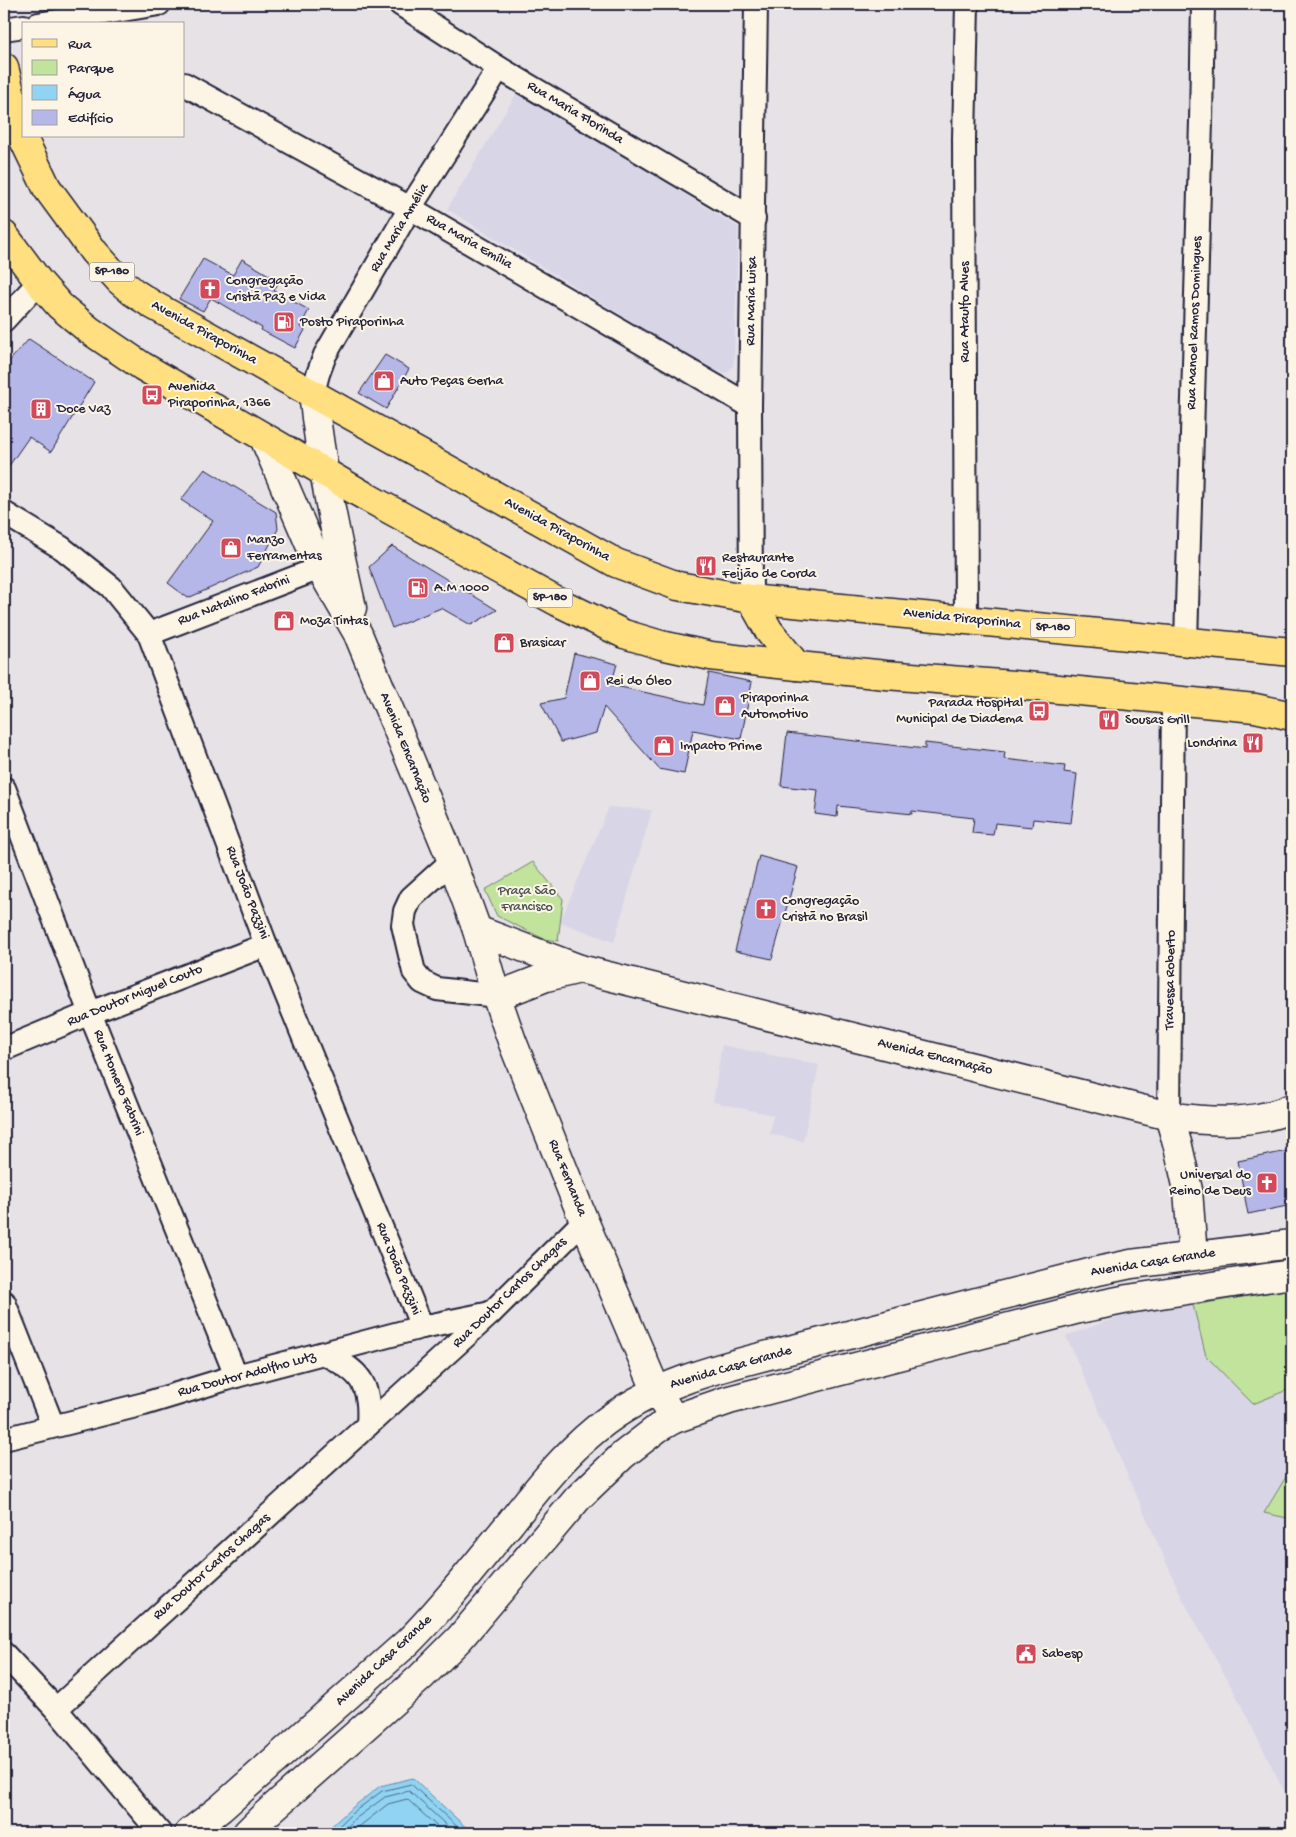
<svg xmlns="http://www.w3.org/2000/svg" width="1296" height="1837" font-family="'Gochi Hand',sans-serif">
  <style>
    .built { fill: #d8d5e7 }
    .green { fill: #c1e39c; stroke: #72826c }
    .water { fill: #90d3f2; stroke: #648ca9 }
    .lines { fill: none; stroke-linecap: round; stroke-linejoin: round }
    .shore { stroke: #4e6984; stroke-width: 1 }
    .building { fill: #b6b7e9; stroke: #22223b }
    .minor-casing { stroke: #22223b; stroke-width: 26 }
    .tertiary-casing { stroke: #22223b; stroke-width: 31 }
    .secondary-casing { stroke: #22223b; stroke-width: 31 }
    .primary-casing { stroke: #22223b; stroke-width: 31 }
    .minor { stroke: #fcf5e5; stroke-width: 22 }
    .tertiary { stroke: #fcf5e5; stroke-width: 28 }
    .secondary { stroke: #fcf5e5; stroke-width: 28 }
    .primary { stroke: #ffdf80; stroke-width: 28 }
    .labels { text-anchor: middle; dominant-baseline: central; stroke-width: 4; stroke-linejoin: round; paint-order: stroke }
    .shield { fill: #fcf5e5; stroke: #63616e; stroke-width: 1 }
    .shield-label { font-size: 12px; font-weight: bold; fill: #22223b }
    .street-label { font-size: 14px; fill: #22223b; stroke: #fcf5e5 }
    .poi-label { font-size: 14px; fill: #22223b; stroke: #fcf5e5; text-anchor: start }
    .park-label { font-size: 14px; fill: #4a5253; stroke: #fcf5e5 }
  </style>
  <rect width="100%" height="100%" fill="#e7e2e6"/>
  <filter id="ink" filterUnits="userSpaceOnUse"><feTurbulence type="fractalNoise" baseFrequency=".02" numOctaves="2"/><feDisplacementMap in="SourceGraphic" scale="10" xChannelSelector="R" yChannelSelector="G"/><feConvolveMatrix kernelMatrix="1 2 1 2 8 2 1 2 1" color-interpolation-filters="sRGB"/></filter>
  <g filter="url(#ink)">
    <g class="built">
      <path d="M518,91l220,136 -4,132 -1,7 -6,7 -15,-3 -265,-161z"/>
      <path d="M609,807l43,3 -38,132 -54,-20z"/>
      <path d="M722,1045l97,20 -16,76 -33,-7 3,-19 -60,-13z"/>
      <path d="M1292,1277v530l-54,-108 -56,-101 -116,-262 106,-38z"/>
    </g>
    <g class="green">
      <path d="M533,862l30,37 -5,42 -14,-2 -47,-23 -12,-26z"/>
      <path d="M1292,1289v99l-39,16 -47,-48 -13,-51z"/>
      <path d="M1292,1467v52l-28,-6z"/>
    </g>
    <path class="water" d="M413,1778l59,55h-148l24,-22 32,-25z"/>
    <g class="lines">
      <g class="shore">
        <path d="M332,1833l19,-19 31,-23 29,-7 53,49"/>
        <path d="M341,1833l14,-14 30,-22 24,-6 46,42"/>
        <path d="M351,1833l37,-29 19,-5 37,34"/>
      </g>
    </g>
    <g class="building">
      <path d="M203,259l30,16 9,-16 37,22 -5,10 35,19 -9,17 5,3 -10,18 -34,-18 1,-2 -51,-30 -8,13 -24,-12z"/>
      <path d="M29,339l65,43 -43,70 -22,-15 -25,36v-106z"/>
      <path d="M385,355l24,14 -23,40 -27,-16z"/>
      <path d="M205,469l71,43 2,17 -20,38 -70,31 -20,-15 45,-62 -32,-21z"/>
      <path d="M392,546l105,64 -26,15 -30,-17 -49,20 -23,-61z"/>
      <path d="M574,653l43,11 -6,21 92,20 6,-32 43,9 -11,57 -48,-9 -9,44 -25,-5 -55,-62 -8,26 -35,9 -20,-39 23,-5z"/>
      <path d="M787,733l138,16v-6l80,9 -1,7 61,7 -1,6 13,2 -6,49 -38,-4 -1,8 -37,-4 -2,12 -21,-2 2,-15 -62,-7v3l-74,-8 -1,11 -22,-3 3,-24 -37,-4z"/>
      <path d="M759,856l39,11 -26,92 -37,-8z"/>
      <path d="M1292,1150v55l-44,9 -10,-53z"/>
    </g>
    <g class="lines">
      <g class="minor-casing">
        <g id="minor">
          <path d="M400,4l99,64 255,151"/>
          <path d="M38,24l121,-20"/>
          <path d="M4,29l20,-3"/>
          <path d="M184,84l226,124 340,198"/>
          <path d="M4,320l35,-38"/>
          <path d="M313,393l5,-19 7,-19 85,-147 89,-140"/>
          <path d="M4,513l58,35 49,39 38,47 117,311 156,382"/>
          <path d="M751,599l-1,-193 6,-402"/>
          <path d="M966,620l-2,-481 3,-135"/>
          <path d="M149,634l171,-66"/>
          <path d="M1186,642l15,-521 2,-117"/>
          <path d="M4,788l86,225 146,363"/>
          <path d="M452,861l-41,37 -6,13 -2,14 11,47 8,10 15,7 60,7"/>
          <path d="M4,1049l86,-36 176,-68"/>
          <path d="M1169,1116l4,-415"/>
          <path d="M4,1302l49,124"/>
          <path d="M324,1354c37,17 47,30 44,71"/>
          <path d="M4,1439l140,-35 92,-28 186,-49 69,-14"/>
          <path d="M4,1654l52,55 104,124"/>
          <path d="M56,1709l435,-396 93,-92"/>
        </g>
      </g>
      <g class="tertiary-casing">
        <g id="tertiary">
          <path d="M313,393c8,73 23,144 39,215"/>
          <path d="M264,438l56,130 38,66 94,227 25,69 17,59 18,52 72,180 72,169 18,29"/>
          <path d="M477,930l103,39 589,147c40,6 85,9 123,-8"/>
          <path d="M497,996l49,-19 34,-8"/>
          <path d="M1169,1116l9,30 10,44 5,66"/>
        </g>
      </g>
      <g class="secondary-casing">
        <g id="secondary">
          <path d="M189,1833l32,-25 187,-166c37,-37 69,-79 103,-120 26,-33 52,-66 85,-93 67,-56 159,-69 241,-91 85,-22 170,-44 256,-66l38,-8 161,-20"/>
          <path d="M247,1833l18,-18 156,-138 39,-39 118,-140 45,-43 35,-27 16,-9 55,-19 350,-91 49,-10 164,-25"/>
        </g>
      </g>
      <g class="primary-casing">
        <g id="primary">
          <path d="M4,67l16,65 27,56 47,64 25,28 14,12 20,13 463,258 62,23 73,13 541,53"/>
          <path d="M4,235l35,47 21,24 29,24 53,36 223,130 193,106 66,32 37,11 50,11 58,7 117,12 152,12 217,21 37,8"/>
          <path d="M751,599l18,32 28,35"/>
        </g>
      </g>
      <use href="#minor" class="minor"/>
      <use href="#tertiary" class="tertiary"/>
      <use href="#secondary" class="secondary"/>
      <use href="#primary" class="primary"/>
    </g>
  </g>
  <defs>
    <g id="church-square" transform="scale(1.125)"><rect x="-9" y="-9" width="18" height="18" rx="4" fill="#d1495b" stroke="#fcf5e5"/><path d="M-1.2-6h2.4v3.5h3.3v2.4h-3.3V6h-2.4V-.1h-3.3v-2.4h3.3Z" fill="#fff"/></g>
    <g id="fuel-square" transform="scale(1.125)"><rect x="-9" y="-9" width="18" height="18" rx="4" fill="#d1495b" stroke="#fcf5e5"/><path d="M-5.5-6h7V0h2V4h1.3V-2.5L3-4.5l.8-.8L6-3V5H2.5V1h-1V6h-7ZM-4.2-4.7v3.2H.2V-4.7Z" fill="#fff"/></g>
    <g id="shop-square" transform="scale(1.125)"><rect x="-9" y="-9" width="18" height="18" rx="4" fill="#d1495b" stroke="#fcf5e5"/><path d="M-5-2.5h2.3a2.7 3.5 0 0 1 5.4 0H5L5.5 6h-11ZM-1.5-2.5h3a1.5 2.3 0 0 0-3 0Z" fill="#fff"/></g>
    <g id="bus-square" transform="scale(1.125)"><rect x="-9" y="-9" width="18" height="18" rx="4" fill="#d1495b" stroke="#fcf5e5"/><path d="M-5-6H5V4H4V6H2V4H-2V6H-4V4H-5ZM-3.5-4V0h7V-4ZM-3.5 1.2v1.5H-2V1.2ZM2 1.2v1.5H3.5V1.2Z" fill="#fff"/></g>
    <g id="building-square" transform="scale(1.125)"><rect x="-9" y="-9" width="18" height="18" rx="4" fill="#d1495b" stroke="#fcf5e5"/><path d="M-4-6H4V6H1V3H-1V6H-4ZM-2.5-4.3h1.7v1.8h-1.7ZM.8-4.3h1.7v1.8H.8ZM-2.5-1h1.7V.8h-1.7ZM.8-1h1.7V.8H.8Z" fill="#fff"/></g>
    <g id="restaurant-square" transform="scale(1.125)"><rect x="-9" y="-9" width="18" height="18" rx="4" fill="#d1495b" stroke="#fcf5e5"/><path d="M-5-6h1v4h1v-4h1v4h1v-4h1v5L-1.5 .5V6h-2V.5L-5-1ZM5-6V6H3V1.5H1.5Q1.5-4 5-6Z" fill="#fff"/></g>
    <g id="civic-square" transform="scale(1.125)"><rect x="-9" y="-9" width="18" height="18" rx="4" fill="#d1495b" stroke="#fcf5e5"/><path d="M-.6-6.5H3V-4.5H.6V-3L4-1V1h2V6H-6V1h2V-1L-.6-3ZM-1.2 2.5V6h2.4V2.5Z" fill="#fff"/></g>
  </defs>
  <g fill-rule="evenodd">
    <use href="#church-square" x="210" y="289"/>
    <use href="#fuel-square" x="284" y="322"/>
    <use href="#shop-square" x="384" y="381"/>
    <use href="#bus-square" x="152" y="395"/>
    <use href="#building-square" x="41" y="409"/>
    <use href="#shop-square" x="231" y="548"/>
    <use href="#restaurant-square" x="706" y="566"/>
    <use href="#fuel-square" x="418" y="588"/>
    <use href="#shop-square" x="284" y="621"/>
    <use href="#shop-square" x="504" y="643"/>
    <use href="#shop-square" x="590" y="681"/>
    <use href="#shop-square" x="725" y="706"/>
    <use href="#bus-square" x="1039" y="711"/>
    <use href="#restaurant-square" x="1109" y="720"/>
    <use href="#restaurant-square" x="1253" y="743"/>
    <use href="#shop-square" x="664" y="746"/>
    <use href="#church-square" x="766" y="909"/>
    <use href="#church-square" x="1267" y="1183"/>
    <use href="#civic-square" x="1026" y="1654"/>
  </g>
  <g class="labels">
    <g class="shield">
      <rect x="89.5" y="262.5" width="45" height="19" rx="4"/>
      <rect x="527.5" y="588.5" width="45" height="19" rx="4"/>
      <rect x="1030.5" y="618.5" width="45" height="19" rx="4"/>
    </g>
    <g class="shield-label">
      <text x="112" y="272">SP-180</text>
      <text x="550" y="598">SP-180</text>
      <text x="1053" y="628">SP-180</text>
    </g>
    <g class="street-label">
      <text transform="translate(575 113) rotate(31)">Rua Maria Florinda</text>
      <text transform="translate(400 228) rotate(-59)">Rua Maria Amélia</text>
      <text transform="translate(469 242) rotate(30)">Rua Maria Emília</text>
      <text transform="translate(752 301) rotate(-89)">Rua Maria Luisa</text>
      <text transform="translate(965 312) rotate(-90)">Rua Ataulfo Alves</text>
      <text transform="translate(1195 323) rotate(-88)">Rua Manoel Ramos Domingues</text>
      <text transform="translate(204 333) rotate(29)">Avenida Piraporinha</text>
      <text transform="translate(557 530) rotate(29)">Avenida Piraporinha</text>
      <text transform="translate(234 601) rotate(-21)">Rua Natalino Fabrini</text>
      <text transform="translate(962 619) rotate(6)">Avenida Piraporinha</text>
      <text transform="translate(405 748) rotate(68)">Avenida Encarnação</text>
      <text transform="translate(247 893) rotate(69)">Rua João Pazzini</text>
      <text transform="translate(1171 980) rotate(-89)">Travessa Roberto</text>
      <text transform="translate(135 996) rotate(-22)">Rua Doutor Miguel Couto</text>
      <text transform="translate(935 1057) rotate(14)">Avenida Encarnação</text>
      <text transform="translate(118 1083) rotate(68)">Rua Homero Fabrini</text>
      <text transform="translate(567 1178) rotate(68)">Rua Fernanda</text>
      <text transform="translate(1153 1263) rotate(-9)">Avenida Casa Grande</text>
      <text transform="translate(398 1269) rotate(68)">Rua João Pazzini</text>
      <text transform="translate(510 1293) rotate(-44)">Rua Doutor Carlos Chagas</text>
      <text transform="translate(731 1368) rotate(-16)">Avenida Casa Grande</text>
      <text transform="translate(247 1375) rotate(-15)">Rua Doutor Adolfho Lutz</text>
      <text transform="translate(212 1567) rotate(-42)">Rua Doutor Carlos Chagas</text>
      <text transform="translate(384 1661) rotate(-43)">Avenida Casa Grande</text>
    </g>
    <g class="poi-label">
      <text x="226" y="281">Congregação<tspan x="226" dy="16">Cristã Paz e Vida</tspan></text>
      <text x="300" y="322">Posto Piraporinha</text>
      <text x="400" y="381">Auto Peças Gerha</text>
      <text x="168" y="387">Avenida<tspan x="168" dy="16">Piraporinha, 1366</tspan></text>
      <text x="57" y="409">Doce Vaz</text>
      <text x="247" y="540">Manzo<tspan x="247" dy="16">Ferramentas</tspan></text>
      <text x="722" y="558">Restaurante<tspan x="722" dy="16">Feijão de Corda</tspan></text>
      <text x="434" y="588">A.M 1000</text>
      <text x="300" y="621">Moza Tintas</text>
      <text x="520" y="643">Brasicar</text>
      <text x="606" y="681">Rei do Óleo</text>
      <text x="741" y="698">Piraporinha<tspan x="741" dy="16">Automotivo</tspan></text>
      <text x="1023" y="703" text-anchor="end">Parada Hospital<tspan x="1023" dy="16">Municipal de Diadema</tspan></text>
      <text x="1125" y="720">Sousas Grill</text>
      <text x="1237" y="743" text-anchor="end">Londrina</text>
      <text x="680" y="746">Impacto Prime</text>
      <text x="782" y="901">Congregação<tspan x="782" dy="16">Cristã no Brasil</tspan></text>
      <text x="1251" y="1175" text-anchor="end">Universal do<tspan x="1251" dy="16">Reino de Deus</tspan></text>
      <text x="1042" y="1654">Sabesp</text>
    </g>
    <g class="park-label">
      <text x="527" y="891">Praça São<tspan x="527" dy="16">Francisco</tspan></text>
    </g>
  </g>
  <rect width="1296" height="1837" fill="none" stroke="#fcf5e5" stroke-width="20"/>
  <rect x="10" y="10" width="1276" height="1817" fill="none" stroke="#22223b" stroke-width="2" filter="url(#ink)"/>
  <rect x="22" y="22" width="162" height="115" fill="#fcf5e5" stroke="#a5a1a1"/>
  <rect x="32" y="39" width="25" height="8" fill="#ffdf80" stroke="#a5a1a1"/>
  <text x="68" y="48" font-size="15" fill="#22223b">Rua</text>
  <rect x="32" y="60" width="25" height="15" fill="#c1e39c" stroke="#a5a1a1"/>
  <text x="68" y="72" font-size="15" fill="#22223b">Parque</text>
  <rect x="32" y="85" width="25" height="15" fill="#90d3f2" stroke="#a5a1a1"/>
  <text x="68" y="98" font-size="15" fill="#22223b">Água</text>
  <rect x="32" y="110" width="25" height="15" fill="#b6b7e9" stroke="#a5a1a1"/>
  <text x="68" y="122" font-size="15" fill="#22223b">Edifício</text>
</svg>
